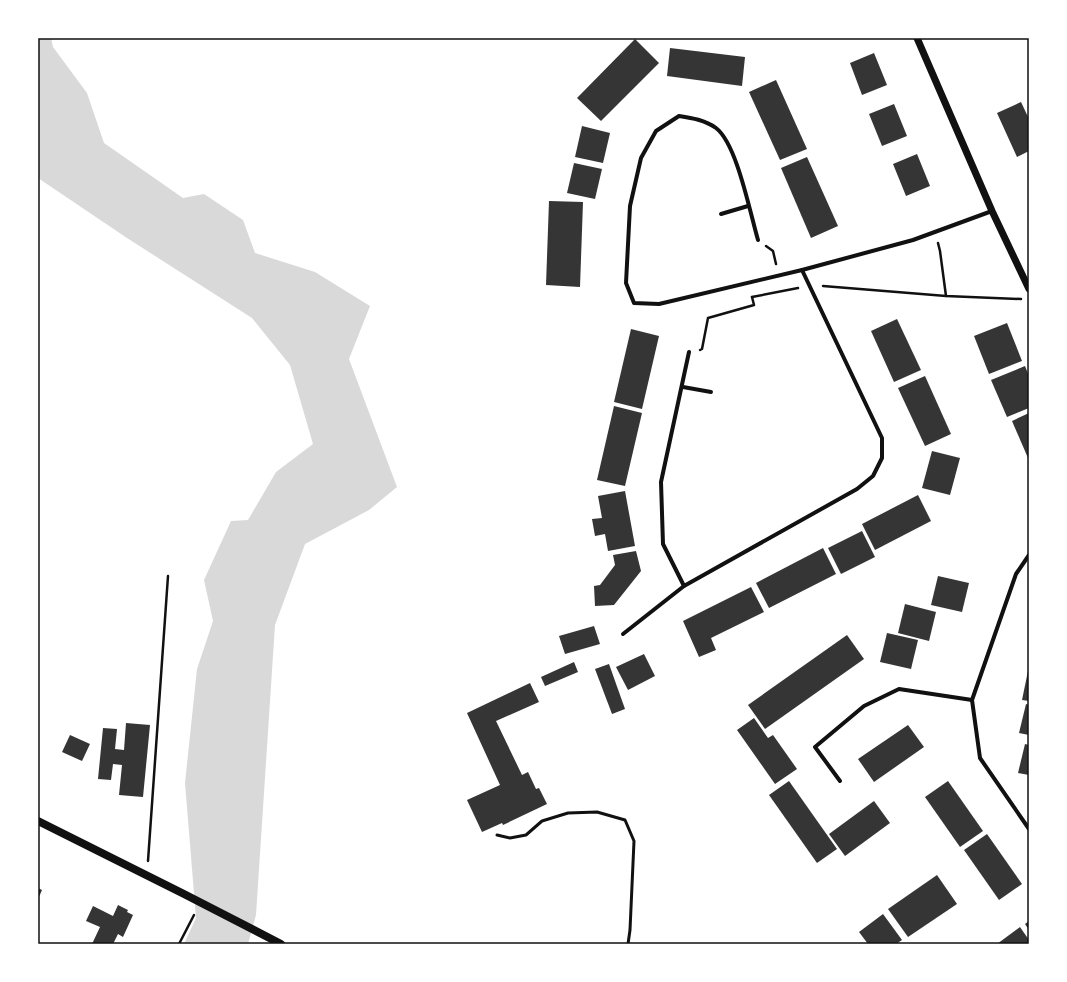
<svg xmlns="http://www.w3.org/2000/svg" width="1067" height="982" font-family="Figtree,sans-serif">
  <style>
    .water { fill: #d9d9d9 }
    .building { fill: #353535 }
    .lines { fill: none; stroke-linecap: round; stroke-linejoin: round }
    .path { stroke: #111; stroke-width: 2.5 }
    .service { stroke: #111; stroke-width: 3 }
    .minor { stroke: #111; stroke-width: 4 }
    .tertiary { stroke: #111; stroke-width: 7 }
    .secondary { stroke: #111; stroke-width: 8 }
    .neatline { fill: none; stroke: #111; stroke-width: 1.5 }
  </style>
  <rect width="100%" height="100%" fill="#fff"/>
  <path class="water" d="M38,38h13l2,9 34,46 17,50 79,55 21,-4 39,26 12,33 60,19 55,34 -21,53 48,128 -28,23 -64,34 -30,81 -19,290 -8,29h-64l12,-26 -11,-135 12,-114 16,-48 -9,-41 27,-59 17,-1 28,-48 37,-28 -23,-79 -38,-47 -125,-80 -89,-60z"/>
  <g class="building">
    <path d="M635,39l24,24 -58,58 -24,-23z"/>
    <path d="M670,48l75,9 -3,29 -75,-10z"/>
    <path d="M874,53l13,32 -25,10 -12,-32z"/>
    <path d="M776,80l31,69 -27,11 -31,-68z"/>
    <path d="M1021,102l8,17v32l-12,6 -20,-44z"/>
    <path d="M894,104l13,32 -25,10 -13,-32z"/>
    <path d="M582,126l28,7 -7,30 -28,-6z"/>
    <path d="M917,154l13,32 -24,10 -13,-32z"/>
    <path d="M807,157l31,69 -27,12 -30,-70z"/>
    <path d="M574,163l28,6 -7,30 -28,-6z"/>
    <path d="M549,201l34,1 -3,85 -34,-2z"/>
    <path d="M897,319l24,51 -27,12 -23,-51z"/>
    <path d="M1007,323l15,38 -33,13 -15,-38z"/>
    <path d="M631,329l28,7 -17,73 -28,-7z"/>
    <path d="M1025,366l4,10v32l-22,9 -16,-37z"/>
    <path d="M925,376l26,58 -26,12 -27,-58z"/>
    <path d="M614,406l28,7 -17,73 -28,-6z"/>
    <path d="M1029,413v45h-1l-16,-37z"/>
    <path d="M932,451l28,7 -10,37 -28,-7z"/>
    <path d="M625,491l10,55 -27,5 -3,-17 -10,2 -3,-17 10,-1 -4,-22z"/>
    <path d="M918,495l13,26 -56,29 -13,-26z"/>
    <path d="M862,531l13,26 -34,17 -13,-26z"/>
    <path d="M823,548l13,26 -67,34 -13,-25z"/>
    <path d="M636,551l5,20 -27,34 -19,1 -1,-20 6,-1 15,-20 -2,-10z"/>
    <path d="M938,576l31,7 -7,29 -31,-7z"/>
    <path d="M751,587l13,25 -53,26 5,12 -17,7 -16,-36z"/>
    <path d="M905,604l31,8 -7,29 -31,-8z"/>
    <path d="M594,626l6,18 -35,10 -6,-18z"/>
    <path d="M887,633l31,7 -7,29 -31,-7z"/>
    <path d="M847,635l17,24 -99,70 -17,-24z"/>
    <path d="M644,654l11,22 -27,14 -12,-23z"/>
    <path d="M574,662l4,10 -33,14 -4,-9z"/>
    <path d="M609,664l16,45 -13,5 -17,-45z"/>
    <path d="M1028,671h1v30l-7,-1z"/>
    <path d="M530,683l9,19 -43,19 26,54 6,-3 8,17 3,-1 8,16 -44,21 -1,-2 -20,9 -15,-32 33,-15 -33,-72z"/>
    <path d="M1026,704l3,1v30l-10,-2z"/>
    <path d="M754,718l14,20 5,-3 24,34 -22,15 -38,-54z"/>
    <path d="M126,723l24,2 -7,72 -24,-2 3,-30 -9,-1 -2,16 -13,-1 5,-51 14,1 -2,20 9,1z"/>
    <path d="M908,725l16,22 -50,35 -16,-23z"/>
    <path d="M70,735l20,9 -8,17 -20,-9z"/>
    <path d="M1025,744l4,1v30l-11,-2z"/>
    <path d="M789,781l48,68 -20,14 -48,-68z"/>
    <path d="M948,781l35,50 -23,16 -35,-50z"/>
    <path d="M874,801l16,22 -45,33 -16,-22z"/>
    <path d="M987,834l35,50 -23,16 -35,-50z"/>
    <path d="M937,875l20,29 -49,33 -20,-28z"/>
    <path d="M38,888l4,2 -4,9z"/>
    <path d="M118,905l10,5 -1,2 6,3 -10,22 -5,-3 -5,10h-21l8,-17 -14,-6 7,-15 20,10z"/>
    <path d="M883,914l19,26 -6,4h-28l-9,-12z"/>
    <path d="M1029,921v9l-4,-6z"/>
    <path d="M1020,927l9,13v4h-32z"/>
  </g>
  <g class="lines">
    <g class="path">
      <path d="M938,243l2,8 6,45"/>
      <path d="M766,246l7,5 3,13"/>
      <path d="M823,286l123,10 75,3"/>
      <path d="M752,297l46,-9"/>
      <path d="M700,350l2,-1 6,-31 46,-13 -2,-8"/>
      <path d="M148,861l20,-285"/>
      <path d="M179,944l15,-29"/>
    </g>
    <path class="service" d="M497,835l13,3 16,-3 16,-14 26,-8 29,-1 28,8 9,21 -4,89 -2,14"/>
    <g class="minor">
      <path d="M721,214l27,-8"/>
      <path d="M758,240c-8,-27 -21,-96 -42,-112 -11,-8 -24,-10 -37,-12l-23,15 -15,27 -11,48 -4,77 8,20 25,1 143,-34"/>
      <path d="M689,352l-28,130 2,62 21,42 173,-97 16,-13 9,-18v-20l-80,-168 111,-30 79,-29"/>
      <path d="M683,387l28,5"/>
      <path d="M1029,555l-13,19 -44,126 8,58 49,71"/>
      <path d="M623,634l61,-48"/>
      <path d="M840,781l-25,-34 49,-41 35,-17 73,11"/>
    </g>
    <path class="tertiary" d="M917,38l75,173 37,78"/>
    <path class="secondary" d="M38,821l146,73 97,50"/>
  </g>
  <rect width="1067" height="982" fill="none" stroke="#ffffff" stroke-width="78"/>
  <rect x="39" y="39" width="989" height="904" class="neatline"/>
</svg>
